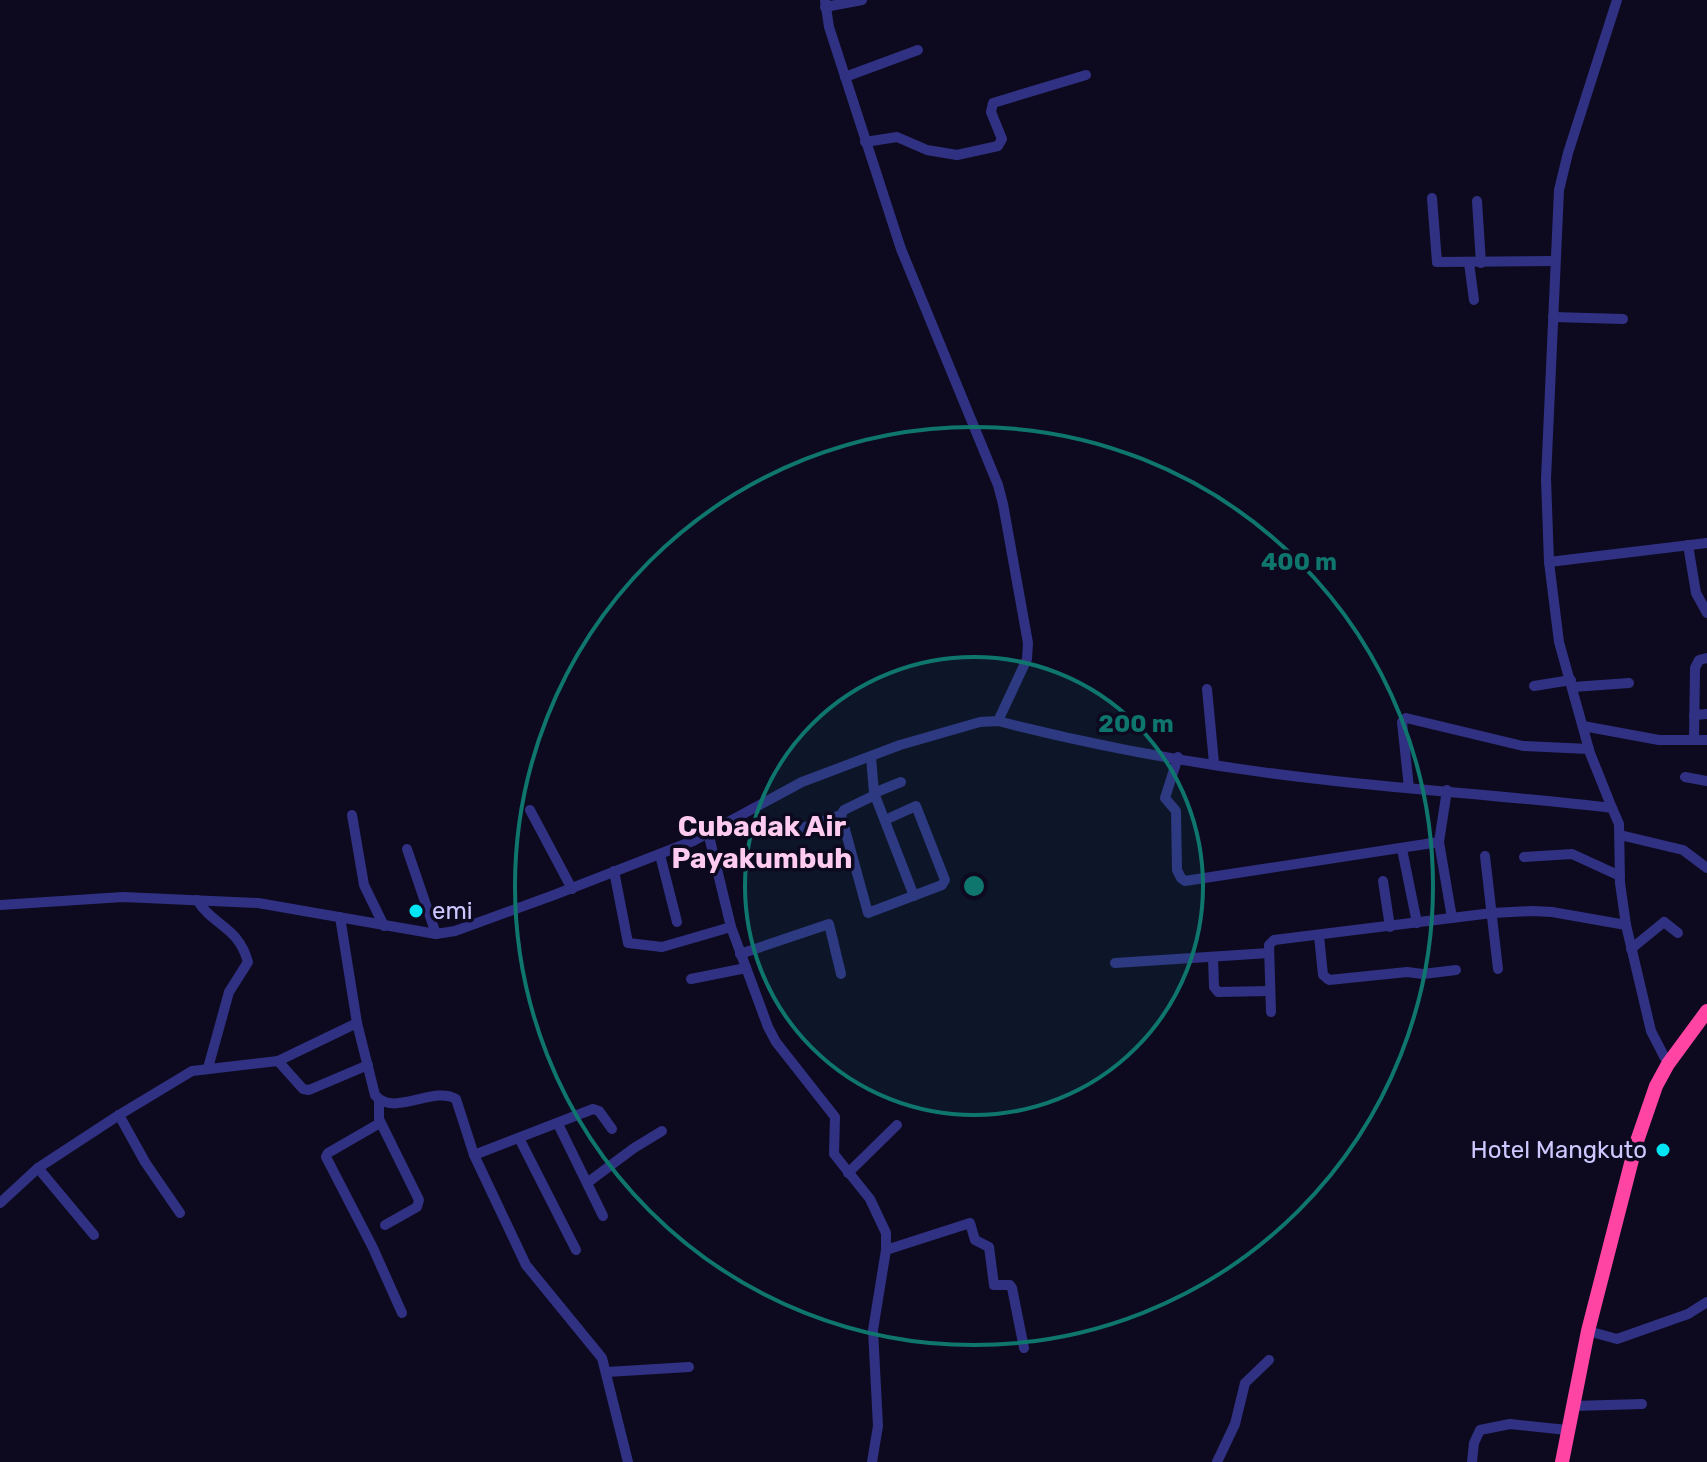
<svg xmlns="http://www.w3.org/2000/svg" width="1707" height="1462" font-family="Rubik,sans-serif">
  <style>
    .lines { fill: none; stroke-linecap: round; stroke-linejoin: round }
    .minor { stroke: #313183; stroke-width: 10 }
    .highway { stroke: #ff44a4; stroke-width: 14 }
    .ring { fill: none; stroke: #0f766e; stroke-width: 4 }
    .poi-dot { fill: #00e5f4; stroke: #0d0a20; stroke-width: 3 }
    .labels { text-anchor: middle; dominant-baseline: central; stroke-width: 7; stroke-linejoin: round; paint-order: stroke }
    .poi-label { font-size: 24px; fill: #cdc9ff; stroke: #0d0a20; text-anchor: start }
    .quarter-label { font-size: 28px; font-weight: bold; fill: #ffcbee; stroke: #0d0a20 }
    .centre { fill: #0f766e; stroke: #0d0a20; stroke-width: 4 }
    .ring-label { font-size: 24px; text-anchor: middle; font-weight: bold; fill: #0f766e; stroke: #0d0a20; stroke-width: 7; stroke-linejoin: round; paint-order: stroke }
  </style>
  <rect width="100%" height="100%" fill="#0d0a20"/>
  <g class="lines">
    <g class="minor">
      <path d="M825,0l4,27 72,222 97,236 5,19 25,139 -1,16 -29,62"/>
      <path d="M825,7l37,-7"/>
      <path d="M845,77l73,-27"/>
      <path d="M865,142l32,-5 30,13 30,5 41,-9 4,-7 -11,-27 2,-9 93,-28"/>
      <path d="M1432,198l5,64 117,-1"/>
      <path d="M1477,201l4,62"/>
      <path d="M1469,263l5,37"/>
      <path d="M1553,317l70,2"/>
      <path d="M1688,545l8,48 11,20"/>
      <path d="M1549,562l158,-19"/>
      <path d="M1534,686l37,-6"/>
      <path d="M1573,687l56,-4"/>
      <path d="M1207,689l7,74"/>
      <path d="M1694,715l13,-1"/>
      <path d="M1583,726l76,14h48"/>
      <path d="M1694,740l1,-72 4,-8 8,-2"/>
      <path d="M871,757l3,36 40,103"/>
      <path d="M1178,757l-13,41 11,13 1,59 4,8 4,3 254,-39"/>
      <path d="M1685,777l22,4"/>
      <path d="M1409,788l-7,-66 4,-4 117,28 66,3"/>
      <path d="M1447,790l-8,52 13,76"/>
      <path d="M874,793l27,-11"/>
      <path d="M875,795l-31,15 -3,5 27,98 74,-28 3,-5 -29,-74 -31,14"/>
      <path d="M1612,808l-22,-55 -31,-111 -10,-80 -3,-83 13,-289 9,-37 49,-153"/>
      <path d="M530,810l42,79"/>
      <path d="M352,815l12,70 20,41"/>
      <path d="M708,832l23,95 37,100 8,15 59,75 -1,37 36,45 16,34v17l-13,80 5,96 -6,36"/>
      <path d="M790,832l51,-17"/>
      <path d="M1620,835l63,15 24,18"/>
      <path d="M407,849l29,85"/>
      <path d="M1402,849l15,74"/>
      <path d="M660,855l17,67"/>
      <path d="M1485,856l13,113"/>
      <path d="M1524,857l48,-3 48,22"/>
      <path d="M614,871l14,72 34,4 69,-20"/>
      <path d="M1383,881l7,46"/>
      <path d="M197,900c16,26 41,26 51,62l-19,30 -21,76"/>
      <path d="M0,905l123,-8 135,6 178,31 19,-3 99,-36 139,-54 109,-59 98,-37 80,-23 18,-1c101,26 208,45 311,57 101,12 202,18 303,30l7,16 1,59 6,42 25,106 17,33"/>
      <path d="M340,917l17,106 18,72c19,23 58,-10 81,4l18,56 52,110 76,93 26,104"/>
      <path d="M1319,936l4,39 6,5 78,-8 16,2 33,-4"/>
      <path d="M1631,949l33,-27 14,11"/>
      <path d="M740,954l89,-30 12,50"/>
      <path d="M1213,957l1,30 4,5 52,-1"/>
      <path d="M1115,963l154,-10"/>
      <path d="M691,979l55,-11"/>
      <path d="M1271,1012l-2,-67 5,-5 218,-27 40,-2 20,1 74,13"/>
      <path d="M278,1061l25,28 6,1 59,-25"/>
      <path d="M379,1100v19l40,81 -2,7 -32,18"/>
      <path d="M119,1115l26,47 35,51"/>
      <path d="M380,1123l-52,30 -2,4 47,91 29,65"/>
      <path d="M558,1124l45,92"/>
      <path d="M519,1138l57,112"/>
      <path d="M474,1155l119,-46 6,2 13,18"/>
      <path d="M38,1168l56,67"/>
      <path d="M848,1173l49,-48"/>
      <path d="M587,1183l47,-35 28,-17"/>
      <path d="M0,1203l38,-35 81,-53 73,-44 86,-10 79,-38"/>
      <path d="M886,1250l84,-27 5,17 14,7 5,38h16l2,3 12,60"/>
      <path d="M1588,1331l29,8 71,-25 19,-12"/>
      <path d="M607,1372l82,-5"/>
      <path d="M1573,1406l69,-2"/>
      <path d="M1217,1462l18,-38 10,-41 24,-23"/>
      <path d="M1472,1462l2,-19 6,-13 30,-6 57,6"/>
    </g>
    <path class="highway" d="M1562,1462l26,-131 48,-187 20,-58 12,-22 39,-53"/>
  </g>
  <circle cx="974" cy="886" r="229" fill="#0f766e" fill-opacity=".12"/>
  <g class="ring">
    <circle cx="974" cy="886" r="229"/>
    <circle cx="974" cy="886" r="459"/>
  </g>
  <g class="poi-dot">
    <circle cx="416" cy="911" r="8"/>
    <circle cx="1663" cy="1150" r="8"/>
  </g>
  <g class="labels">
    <g class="poi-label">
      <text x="432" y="911">emi</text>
      <text x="1647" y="1150" text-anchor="end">Hotel Mangkuto</text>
    </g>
    <g class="quarter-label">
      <text x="762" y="826">Cubadak Air<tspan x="762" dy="32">Payakumbuh</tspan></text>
    </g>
  </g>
  <circle cx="974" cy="886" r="12" class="centre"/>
  <g class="ring-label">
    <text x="1299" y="570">400 m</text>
    <text x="1136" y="732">200 m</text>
  </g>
</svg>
